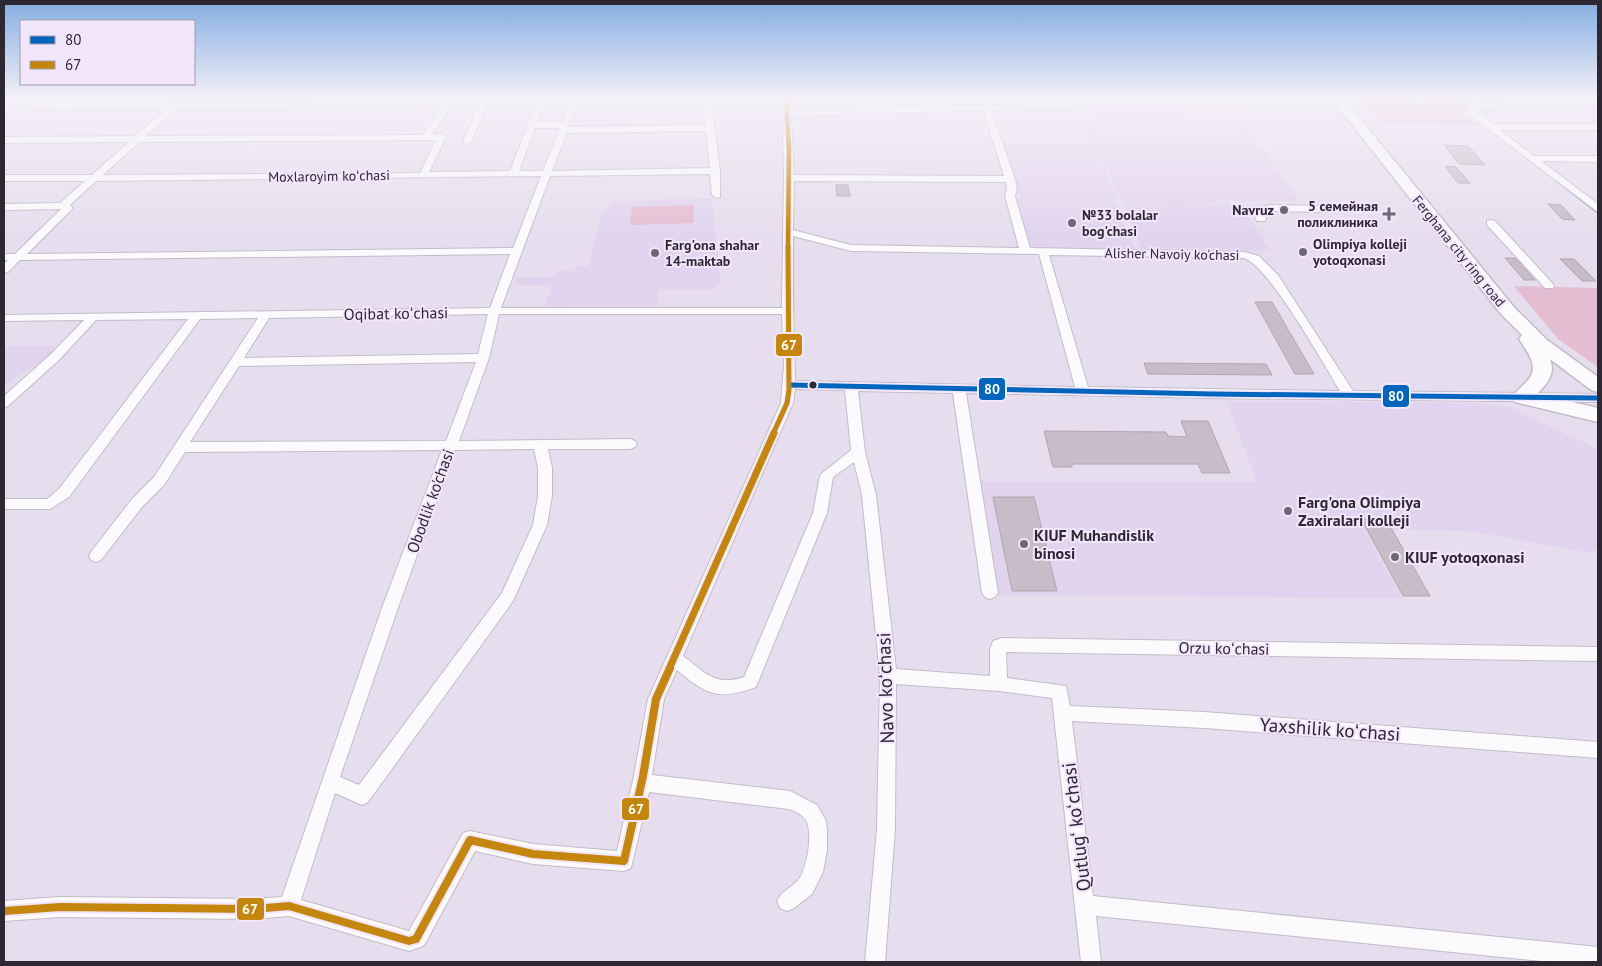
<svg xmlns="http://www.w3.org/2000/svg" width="1602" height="966" font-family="'PT Sans',sans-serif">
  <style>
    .built { fill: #e2d4ef }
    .green { fill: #e5bdd1 }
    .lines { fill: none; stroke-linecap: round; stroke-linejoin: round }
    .stream { stroke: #8ca3d8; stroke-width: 2 }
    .building { fill: #c6bdc8; stroke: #afa6b2 }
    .minor-casing { stroke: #c2bcc8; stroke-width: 2 }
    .highway-casing { stroke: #c2bcc8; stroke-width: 3 }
    .minor { fill: #fbfafc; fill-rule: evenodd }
    .highway { fill: #fbfafc; fill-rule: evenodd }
    .bus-1-casing { stroke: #f2e6fd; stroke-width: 8 }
    .bus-2-far3-casing { stroke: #f2e6fd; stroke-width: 7 }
    .bus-2-far2-casing { stroke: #f2e6fd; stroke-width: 8 }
    .bus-2-far1-casing { stroke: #f2e6fd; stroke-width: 11 }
    .bus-2-casing { stroke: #f2e6fd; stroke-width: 12 }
    .bus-1 { stroke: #0065bd; stroke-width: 5 }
    .bus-2-far3 { stroke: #c5860d; stroke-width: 4.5 }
    .bus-2-far2 { stroke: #c5860d; stroke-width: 5 }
    .bus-2-far1 { stroke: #c5860d; stroke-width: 7 }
    .bus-2 { stroke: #c5860d; stroke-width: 8 }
    .poi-dot { fill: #6e6874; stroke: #f2e6fd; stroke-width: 2 }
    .bus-dot { fill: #2e2833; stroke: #f2e6fd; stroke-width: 2 }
    .labels { text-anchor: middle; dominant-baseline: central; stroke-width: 4; stroke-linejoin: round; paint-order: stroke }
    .far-street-label { font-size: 14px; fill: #2e2833; stroke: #f2e6fd }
    .far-poi-label { font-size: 14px; font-weight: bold; fill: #2e2833; stroke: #f2e6fd; text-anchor: start }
    .street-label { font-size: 16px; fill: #2e2833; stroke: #f2e6fd }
    .poi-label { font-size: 16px; font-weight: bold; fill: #2e2833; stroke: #f2e6fd; text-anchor: start }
    .near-street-label { font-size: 19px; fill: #2e2833; stroke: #f2e6fd }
    .line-badge { stroke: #f2e6fd; stroke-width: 2 }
    .badge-label { font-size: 14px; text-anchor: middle; font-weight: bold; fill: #fff }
  </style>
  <rect width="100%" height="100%" fill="#e6deee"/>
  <g class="built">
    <path d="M1085,99h164l2,7h-77l7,12 60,1 58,82 -82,-1 1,3h-61l84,2 30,46 -130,-3 -18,-45 -37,-79h8l-1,-3h16l-15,-1z"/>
    <path d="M1001,143l93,1 23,53h-5l23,53h-93l-14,-6 -12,-43 3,-4z"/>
    <path d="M712,198l9,87h-6v4h-56l-2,17 -112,1 7,-22h-38l3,-8h37l2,-6h18l2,-5h12l14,-53 11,-12z"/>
    <path d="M4,346h52l-7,10 -45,30z"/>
    <path d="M1226,401l250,2 33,4 89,42v98l-7,6 -121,-22 -105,-1 37,68 -408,-3 -21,-114 284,1z"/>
  </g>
  <g class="green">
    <path d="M1361,99h47l17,5v-5h173v1l-134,2 -2,10 18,15 -11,-2 -18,-13 16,13 -88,-3z"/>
    <path d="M694,205l-1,18 -63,2 2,-18z"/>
    <path d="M1514,286l84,2v79l-40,-28z"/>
  </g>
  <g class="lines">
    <g class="stream">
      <path d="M1471,115l-6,-9 12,-3"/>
      <path d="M1557,181l41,32"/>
    </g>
  </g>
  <g class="building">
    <path d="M1444,145l24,1 17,19 -26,-1z"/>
    <path d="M1445,166l11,1 14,16h-12z"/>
    <path d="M836,185h12l2,11h-13z"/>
    <path d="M1548,204l13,1 14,15 -13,-1z"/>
    <path d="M1505,258h10l20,22h-11z"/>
    <path d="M1560,259h14l22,22h-14z"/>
    <path d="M1255,302h17l42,72h-19z"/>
    <path d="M1144,363l122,1 6,11 -124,-1z"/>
    <path d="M1181,421h27l22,52h-28l-4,-9h-126v3h-19l-9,-36 122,1 2,4 19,1z"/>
    <path d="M993,497h41l23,94h-45z"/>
    <path d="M1361,519h25l44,77h-27z"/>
  </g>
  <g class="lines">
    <g class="minor-casing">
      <g id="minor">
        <path d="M459,99h9l-1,1 79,-1 -9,23h25l9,-23h8l-11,28 137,-2 -2,-26h8l9,72v26l-3,1 -5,-3 -2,-21 -160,2 -49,132h281l2,-134 -2,-75h8l1,12 287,-8 1,-4h8v6l-8,2 -88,3 24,69 2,8 -2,9 15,52 215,4 14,4 19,19 75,116 245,3v8l-387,-4 -245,-5 32,200 -3,4 -5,2 -5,-2 -3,-4 -29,-200 -95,-2 7,61 11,43 20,174 94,7v-26l3,-9 9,-3 596,9v14l-592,-9 1,26 59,8 4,20 134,6 394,30v16l-394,-30 -132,-7 21,175 505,51v15h-46l-456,-46 5,46h-20l-29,-264 -53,-7 -103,-7 -1,145 -10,133h-20l12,-133 3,-153 -18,-181 -8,-33 -21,15 -6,36 -71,174c-38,14 -49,8 -79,-17l-13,29 -12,76 138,16 27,14 9,16 1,9v21l-4,21 -11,22 -18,14 -7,3 -7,-3 -3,-7c5,-11 15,-13 22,-22 8,-11 15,-48 6,-60 -4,-5 -10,-8 -16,-10l-140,-17 -18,76 -7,3 -91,-7 -58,-13 -49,91 -3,4 -14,5 -120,-35 -36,3 -193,-2 -56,4v-20l56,-4 193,2 29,-2 101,-292 59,-155 -257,2 -21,33 -22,22 -41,53 -5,2 -5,-2 -2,-4 2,-4 41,-53 22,-22 104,-159 -58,1 -131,178 -19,12h-46v-10h43l12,-10 129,-170 -92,1 -37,40 -51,46 -4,1v-11l47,-42 33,-34 -80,1v-6l486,-7 20,-54 -490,6 -12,12 -4,1v-9l4,-4h-4v-6h11l46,-45 -57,1v-6l56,-1 25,-22h-81v-6h88l37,-33 -125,1v-6l131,-1 32,-28 -163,1v-4l172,-3 280,-1zM536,104l-26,67 -81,1 17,-35 -4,-3h-10l20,-29h27l-16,37 4,3 4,-3 16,-37zM444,106l-21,29 -278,1 32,-28zM983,110l21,66 -210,-1 -3,-59zM535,128h25l-17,43h-24zM706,131l4,37 -158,3 15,-38zM436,140l-16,33 -317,2 36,-33zM541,176l-28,72 -486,6 46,-46 -3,-3 26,-24zM794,181l212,1 1,5 -2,9 14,52 -168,-3 -58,-15zM793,236l58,15 188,3 36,133 -280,-6 -2,-81zM1049,255l195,3c25,8 80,107 96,133l-252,-4zM488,314l-10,40 -234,4 25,-40zM499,314h283l2,51 -3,38 -133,296 -14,77 -17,75 -84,-7 -63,-13 -7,2 -54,98 -108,-31 34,-107 27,12 6,-3 145,-201 34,-76 5,-29v-28l-4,-19h82l5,-2 2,-3 -2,-3 -5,-2 -171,2 30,-83zM476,362l-30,79 -256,1 49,-76zM795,389l50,1 6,60 -31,25 -7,38 -69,164c-28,10 -40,-5 -61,-21l110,-253zM534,449l4,19v28l-5,29 -31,68 -143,192 -19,-8 59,-172 56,-155z"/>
        <path d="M1598,100v4l-124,4 19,16h105v6h-98l34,26h64v6l-57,-1 57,43v8l-127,-96 -6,-9 12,-5z"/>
        <path d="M1269,205l58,1 5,3 -5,3 -58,-1 -6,2 3,6 -1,2h-8l-5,-10 2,-2z"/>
        <path d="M1491,220l4,1 58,63 1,2 -1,2h-8l-58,-63v-4z"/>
      </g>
    </g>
    <g class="highway-casing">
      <path id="highway" d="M1332,99h12l169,207 34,34 51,37v15l-7,-2 -41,-31c6,15 -3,25 -13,35l61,14v14l-83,-20 -3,-5c4,-6 10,-10 14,-15 15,-14 2,-29 -7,-43l3,-4 -21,-21z"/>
    </g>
    <use href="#minor" class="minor"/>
    <use href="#highway" class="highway"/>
    <g class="bus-1-casing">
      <path id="bus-1" d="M790,385l421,9 387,4"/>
    </g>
    <g class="bus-2-far3-casing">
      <path id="bus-2-far3" d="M786,99l3,50 -1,98"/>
    </g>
    <g class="bus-2-far2-casing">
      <path id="bus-2-far2" d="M773,434l14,-31 2,-13 -1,-144"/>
    </g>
    <g class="bus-2-far1-casing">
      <path id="bus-2-far1" d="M669,669l105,-236"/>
    </g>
    <g class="bus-2-casing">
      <path id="bus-2" d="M4,911l56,-4 193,2 36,-3 120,35 7,-2 54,-99 63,14 91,7 19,-85 13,-77 14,-31"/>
    </g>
    <use href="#bus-1" class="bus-1"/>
    <use href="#bus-2-far3" class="bus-2-far3"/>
    <use href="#bus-2-far2" class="bus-2-far2"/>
    <use href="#bus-2-far1" class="bus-2-far1"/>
    <use href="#bus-2" class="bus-2"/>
  </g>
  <linearGradient id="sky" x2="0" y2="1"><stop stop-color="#83ade2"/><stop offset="0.42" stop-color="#f4f0f7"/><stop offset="1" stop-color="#f4f0f7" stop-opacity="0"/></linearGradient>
  <rect width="1602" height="234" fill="url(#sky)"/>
  <g class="poi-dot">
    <circle cx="1284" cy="210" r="5"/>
    <path d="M1386.5 206.5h5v5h5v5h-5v5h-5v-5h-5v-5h5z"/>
    <circle cx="1072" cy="223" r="5"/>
    <circle cx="1303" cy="252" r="5"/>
    <circle cx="655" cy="253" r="5"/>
    <circle cx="1288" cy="511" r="5"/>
    <circle cx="1024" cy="544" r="5"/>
    <circle cx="1395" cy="557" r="5"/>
  </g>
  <circle class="bus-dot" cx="813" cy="385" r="4.5"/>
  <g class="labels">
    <g class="far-street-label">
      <text transform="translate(329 176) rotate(-1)">Moxlaroyim koʻchasi</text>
      <text transform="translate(1459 251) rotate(51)">Ferghana city ring road</text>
      <text transform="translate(1172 254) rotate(1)">Alisher Navoiy ko'chasi</text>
    </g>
    <g class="far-poi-label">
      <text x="1378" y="206" text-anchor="end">5 семейная<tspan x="1378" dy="16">поликлиника</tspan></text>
      <text x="1274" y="210" text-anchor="end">Navruz</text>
      <text x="1082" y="215">№33 bolalar<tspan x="1082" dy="16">bog'chasi</tspan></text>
      <text x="1313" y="244">Olimpiya kolleji<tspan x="1313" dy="16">yotoqxonasi</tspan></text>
      <text x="665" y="245">Farg'ona shahar<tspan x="665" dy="16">14-maktab</tspan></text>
    </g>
    <g class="street-label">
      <text transform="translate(396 313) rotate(-1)">Oqibat koʻchasi</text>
      <text transform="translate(430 501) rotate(-70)">Obodlik ko'chasi</text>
      <text transform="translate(1224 648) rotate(1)">Orzu koʻchasi</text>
    </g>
    <g class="poi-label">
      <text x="1298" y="502">Farg'ona Olimpiya<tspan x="1298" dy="18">Zaxiralari kolleji</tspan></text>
      <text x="1034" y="535">KIUF Muhandislik<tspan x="1034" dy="18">binosi</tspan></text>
      <text x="1405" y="557">KIUF yotoqxonasi</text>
    </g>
    <g class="near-street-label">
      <text transform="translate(885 688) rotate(-92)">Navo koʻchasi</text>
      <text transform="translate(1330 729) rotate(4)">Yaxshilik koʻchasi</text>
      <text transform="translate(1076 827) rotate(-97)">Qutlugʻ koʻchasi</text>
    </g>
  </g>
  <g class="line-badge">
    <rect x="775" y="333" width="28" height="24" rx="5" fill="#c5860d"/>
    <rect x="978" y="377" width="28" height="24" rx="5" fill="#0065bd"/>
    <rect x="1382" y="384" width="28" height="24" rx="5" fill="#0065bd"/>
    <rect x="621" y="797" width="29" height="24" rx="5" fill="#c5860d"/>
    <rect x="236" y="897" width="29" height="24" rx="5" fill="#c5860d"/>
  </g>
  <g class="badge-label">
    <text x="789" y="350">67</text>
    <text x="992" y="394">80</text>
    <text x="1396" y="401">80</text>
    <text x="636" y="814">67</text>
    <text x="250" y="914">67</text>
  </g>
  <rect width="1602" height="966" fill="none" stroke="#2e2833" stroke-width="10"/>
  <rect x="20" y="20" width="175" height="65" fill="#f2e6fd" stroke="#a49aac"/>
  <rect x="30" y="36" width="25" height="8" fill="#0065bd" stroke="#a49aac"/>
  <text x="65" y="45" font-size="15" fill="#2e2833">80</text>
  <rect x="30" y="61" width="25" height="8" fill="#c5860d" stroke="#a49aac"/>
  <text x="65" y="70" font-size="15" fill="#2e2833">67</text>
</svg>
